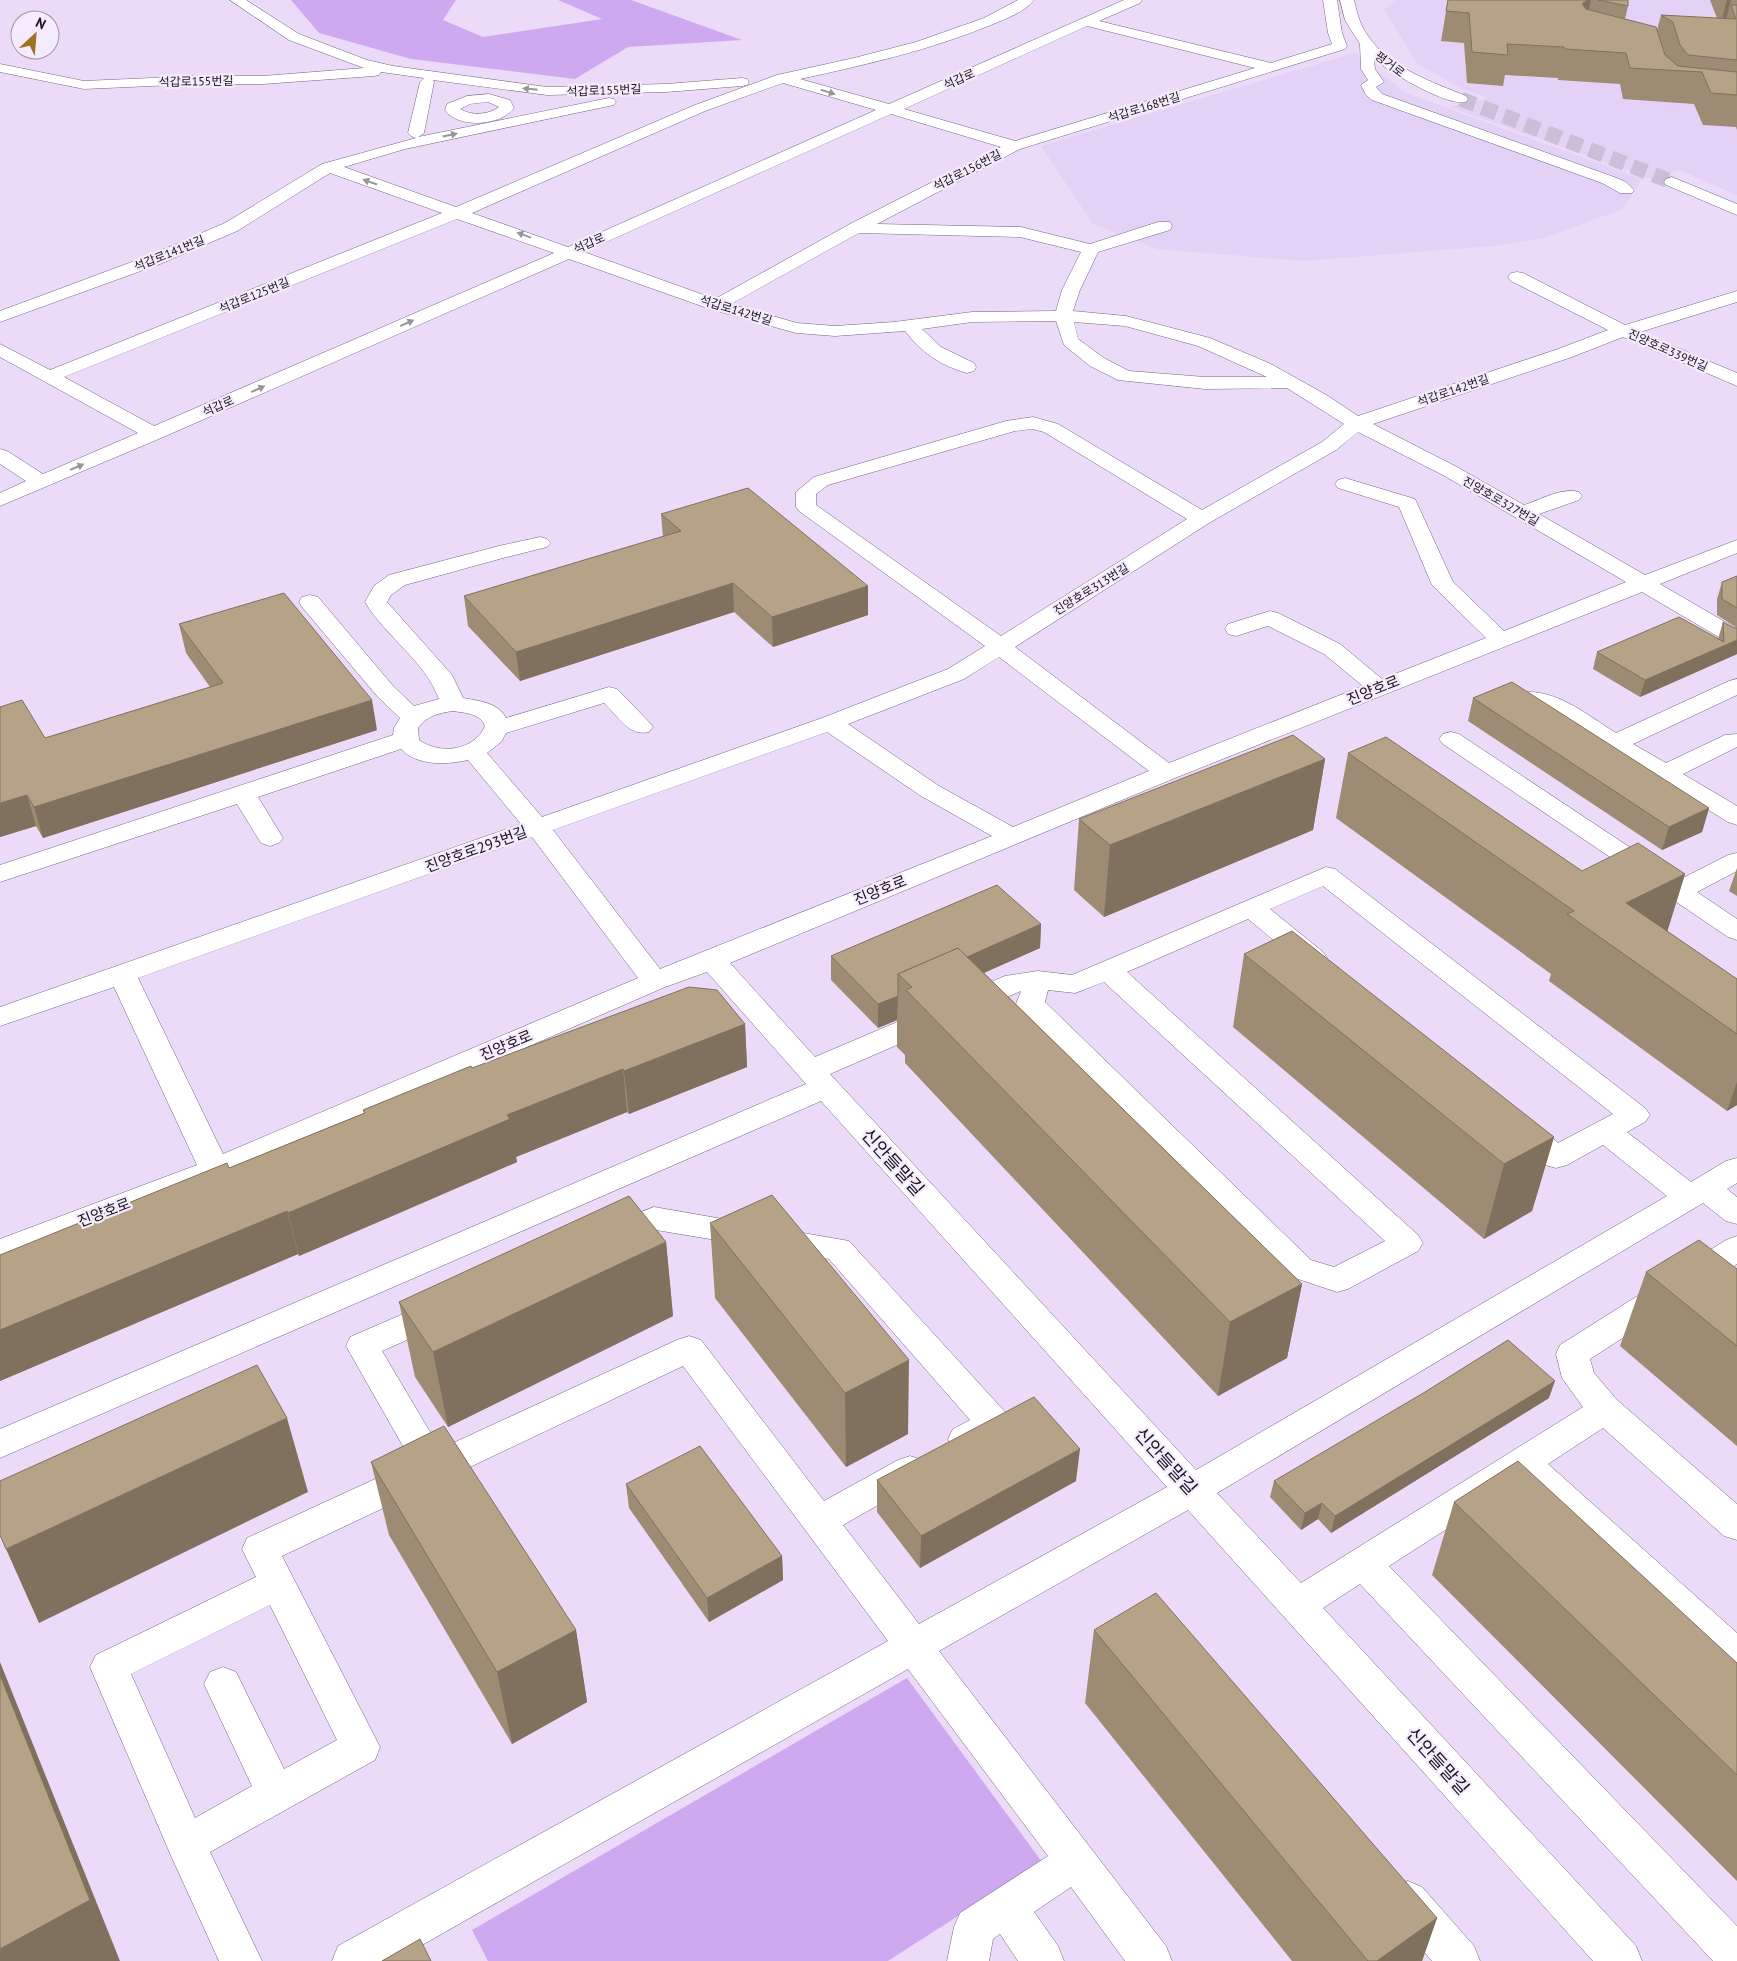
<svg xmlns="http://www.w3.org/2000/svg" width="1737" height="1961" font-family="'PT Sans','Noto Sans KR',sans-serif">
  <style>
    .built { fill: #e4d1f6 }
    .green { fill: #cfa9ef }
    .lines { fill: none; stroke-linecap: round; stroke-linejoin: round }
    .minor-tunnel { stroke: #ccbdd8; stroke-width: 15; stroke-dasharray: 15 8; stroke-linecap: butt }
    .minor-casing { stroke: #73657f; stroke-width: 1 }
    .minor { fill: #fff; fill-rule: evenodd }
    .wall { fill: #9d8b74 }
    .shaded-wall { fill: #7f715e }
    .building { fill: #b6a287; stroke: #7f715e }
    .oneway { fill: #98959a }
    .labels { text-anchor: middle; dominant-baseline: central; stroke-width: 4.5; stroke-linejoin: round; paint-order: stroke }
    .far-street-label { font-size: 12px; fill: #1a141e; stroke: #f4ebfd }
    .street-label { font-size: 15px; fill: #1a141e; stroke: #f4ebfd }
    .near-street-label { font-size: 18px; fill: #1a141e; stroke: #f4ebfd }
  </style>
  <rect width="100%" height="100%" fill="#ebdbf9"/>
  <g class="built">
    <path d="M1396,0h341v195l-58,-25 -27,9 -203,-72 38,-9 -31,-12 -39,-23 -33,-53z"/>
    <path d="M1355,53l51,40 236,86 -19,30 -79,29 -52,8 -188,15 -147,-12 -64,-25 -52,-78z"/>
  </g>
  <g class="green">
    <path d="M291,0h165l-13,20 40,17 119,-18 -44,-19h73l111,40 -114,7 -53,32 -164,-20 -92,-26z"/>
    <path d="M907,1678l135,184 -154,99h-400l-16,-31z"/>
  </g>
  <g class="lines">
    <path class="minor-tunnel" d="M1461,99l211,83"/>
    <g class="minor-casing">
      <g id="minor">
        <path d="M230,0h16l53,34 68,26 26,6 154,21 119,-3 76,-6 5,1 2,3 -2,3 -5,1 -76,6 -119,3 -114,-15 1,2 -10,51 -6,4 191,-39 5,1 2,3 -2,3 -5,1 -204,43 -61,18 112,40 239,-102 82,-30 77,-17 62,-16 68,-24 34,-18h16c-9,12 -29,19 -43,25 -61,25 -126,40 -191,54l89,25 235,-104h18l-2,3 -41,18 172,42 61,-19 -4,-11 -5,-33h14l5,33 5,13 -2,3 -325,100 -143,75 144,3 69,17 68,-22h12l2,4 -2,4 -72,22 -18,38 -7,21 53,5 84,22 61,26 57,32 30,20 200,-67 50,-19 -97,-49 -3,-4 3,-4 6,-1 6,1 102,52 112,-34v11l-97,30 97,41v13l-114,-49 -51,20 -199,67 84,43 67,38c16,-5 38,-18 55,-13l3,4 -3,4 -40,14 106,61 92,-35v13l-77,31 77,45v16l-8,-2 -87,-51 -467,186 -445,185 85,94 190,-81 33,-5 34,4 254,-108 9,2 310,239 5,7 -5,7 -18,10 64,50 35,-21 11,-3v25l-10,6 10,8v27l-11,-3 -23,-18 -486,290 84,90 282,-176 -21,-29 -6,-24 4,-9 166,-105 11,-4v28l-147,95 4,14 23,27 120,104v36l-13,-4 -121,-108 -55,36 189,169v40l-13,-5 -204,-186 -131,84 348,360v35h-24l-353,-377 -37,24 313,338 6,15h-49l-405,-451 -249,141 227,295 6,15h-47l-54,-74 -37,25 24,34 6,15h-46l-18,-27 -7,5 -4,22h-42l7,-34 6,-14 88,-57 -140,-187 -514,292h-62l6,-15 550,-305 -205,-275 -401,190 98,191 -5,13 -165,92 52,109h-43l-47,-103 -82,-191 6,-12 160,-78 -14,-28 5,-11 165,-76 -66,-116 4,-9 76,-33 11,-3 11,3 5,9 -5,9 -66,29 58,98 237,-109 12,-4 12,4 123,161 74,-41 12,-4 12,4 5,10 -5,10 -79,45 76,99 248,-137 -346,-386 -821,357v-29l806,-345 -99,-112 -42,15 -439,191 -226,86v-25l197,-74 -83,-178 -114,39v-19l521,-183 -53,-64c-22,5 -51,6 -67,-11l-143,48 25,41 -4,5 -9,3 -9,-3 -24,-39 -237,78v-17l393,-130 1,-7 6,-10 -23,-22 -75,-89 -3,-5 3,-5 8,-2 8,2 75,89 21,20 25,-7c-14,-38 -53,-62 -74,-97l9,-16 15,-11 110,-29 41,-9 7,2 4,4 -4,4 -44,11 -98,27 -14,10 -4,7 65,73 11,23c15,3 35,4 43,20l103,-31 8,2 32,33 4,5 -4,5c-20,5 -31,-16 -45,-29l-98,30 -5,9 -14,11 55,64 280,-99 126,-49 37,-23 -186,-135 -3,-4v-15l18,-15 192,-56 27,-4 25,7 144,86 120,-68 22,-18 -57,-36 -82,1 -87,-9 -28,-14 -26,-21 -8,-24 -84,1 -50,7 19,18 33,16 2,4 -2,4 -7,2c-26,-7 -46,-21 -62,-42l-70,5 -39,-3 -86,-24 -141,-50 -408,179 -161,68v-13l26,-12 -26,-17v-15l7,2 36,23 95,-41 -138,-76v-13l50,26 392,-157 -112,-40 -93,58 -77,33 -160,58v-11l148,-55 77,-33 97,-59 94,-26 -5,-2 -3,-3 12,-51 4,-4 -43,-6 -2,3 -5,1 -111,8h-67l-112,5 -84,-17v-8l84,17 112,-5h67l101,-8 -75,-28zM1087,26l168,42 -240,73 -111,-32zM783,83l93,27 -308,137 -96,-34 233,-102zM891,114l110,33 -151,77 -135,75 -131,-47zM457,219l97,34 -400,173 -90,-49zM859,233l161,4 61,15 -19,38 -6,21 -84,1 -78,10 -59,4 -38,-3 -66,-19zM1074,322l51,4 73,20 69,31h-62l-76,-6 -25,-13 -26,-19zM1032,429l12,3 143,87 -186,117 -185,-131v-11l12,-9 187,-54zM1358,432l85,43 183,107 -122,49 -51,-49 -38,-83 -70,-21 -7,2 -3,4 3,4 61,19 33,78 54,53 -104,41 -42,-35 -62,-31 -8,-2 -42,13 -3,5 3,5 8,2 32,-10 56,28 39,32 -194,77 -154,-116 194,-124 127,-73zM999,657l150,114 -136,56 -74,-41 -91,-62 116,-45zM453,711c12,2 27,2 32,15 -11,25 -45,29 -66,14l-1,-12c8,-12 21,-15 35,-17zM827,732l94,64 71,40 -332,133 -107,-139zM532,837l106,141 -415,176 -85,-176zM1323,886l290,228 -55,29c-15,-13 -26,-29 -47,-22l-5,7 5,7 34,30 11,3 11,-3 36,-20 64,51 -471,274 -366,-396 191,-83 -5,13 4,7 269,265 48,16 11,-3 70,-38 5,-8 -5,-8 -291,-263 121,-53 55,45 10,3 10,-3 4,-6 -4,-6 -53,-43zM1104,982l281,259 -51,26 -23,-7 -266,-258 3,-12 27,3zM270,1605l67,135 -53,29 -48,-97 -13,-5 -13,5 -6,12 48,102 -57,32 -64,-144z"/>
        <path d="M1340,0h14c3,13 6,25 14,36 22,32 64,46 98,60l2,3 -2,3c-18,5 -77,-30 -92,-43l1,10 9,13 -8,5 6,7 232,83 12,5 8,8 -2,3h-12l-18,-10 -230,-83 -6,-5 -5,-10 7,-5 -7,-11 -1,-25 -15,-24z"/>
        <path d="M489,94l21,6 4,8c-13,18 -56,21 -69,2l2,-6 20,-8zM488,102l11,5c-11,8 -27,9 -39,2l10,-5z"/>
        <path d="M1672,177l65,27v11l-71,-30 -2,-3 2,-3z"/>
        <path d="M1737,679v16l-104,49 33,19 59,-28 12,-1v13l-54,27 54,32v19l-9,-3 -183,-113 -9,-3 -23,-2 -4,-5 4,-5c39,-10 72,20 103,39l113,-52z"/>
        <path d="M1451,732l8,2 220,146 49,-25 9,-2v18l-40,21 40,27v21l-9,-3 -285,-193 -4,-5 4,-5z"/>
        <path d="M654,1207l195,34 157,172 5,10 -5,10 -29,16 -12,4 -12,-4 -5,-10 5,-10 17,-9 -141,-161 -173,-29 -42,17 -11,-4 -5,-8 5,-8z"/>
        <path d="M1408,1881l14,6 52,59 6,15h-48l-38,-46 -6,-14 6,-14z"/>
      </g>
    </g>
    <use href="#minor" class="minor"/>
  </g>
  <g class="wall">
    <path d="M1448,0h180v6l-3,13 32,11 4,-15 56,3 -7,-18h27v130l-1,-3 -33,-2 -9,-21 -71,-5 -3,-15 -62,-4v-2l-53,-3 -2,11 -36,-3 -3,-40 -23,-2z"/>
    <path d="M661,514l207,72v29l-95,32 -39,-35 -214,69 -52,-55 -4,-30 199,-59z"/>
    <path d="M1737,576v52l-20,-13v-16l5,-17z"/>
    <path d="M1723,622l11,6 3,26 -97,43 -47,-28 4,-17 121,-13z"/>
    <path d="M179,624l198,106 -334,108 -7,-12 -36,11 45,-99 165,-51 -24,-34z"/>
    <path d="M1473,698l236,110 -7,24 -40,18 -194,-129z"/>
    <path d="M1348,753l234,118 103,3 -18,57 70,48v126l-10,6 -178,-130 2,-7 -215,-156z"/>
    <path d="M1325,759l-12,71 -209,87 -30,-27 5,-71z"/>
    <path d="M1737,868v28l-8,-5z"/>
    <path d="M1041,924l-1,24 -56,25 318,311 -15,74 -69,38 -313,-333v-8l-8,-8v-27l-19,8 -47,-48v-24z"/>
    <path d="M1244,954l310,183 -22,74 -48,28 -251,-212z"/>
    <path d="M745,1024l2,43 -118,47 -2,-2 -111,45 1,5 -115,50 -103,44 -1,-2 -298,127v-126l229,-87 135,-55 -1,-3 109,-42z"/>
    <path d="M710,1223l198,211 -62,33 -131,-169z"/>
    <path d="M666,1242l7,74 -225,111 -33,-50 -16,-75z"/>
    <path d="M1737,1269v177l-117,-100 26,-74z"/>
    <path d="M1549,1398l-218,135 -13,-14 -17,11 -31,-33 4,-16z"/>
    <path d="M371,1462l205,168 11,72 -75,42 -123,-209z"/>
    <path d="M877,1480l199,1 -156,87 -43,-56z"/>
    <path d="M626,1484l156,72 1,24 -74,42 -80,-114z"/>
    <path d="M1454,1502l283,161v218l-305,-306z"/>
    <path d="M1094,1630l343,288 -15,43h-130l-207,-258z"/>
  </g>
  <g class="shaded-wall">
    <path d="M1589,0h2l-6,28 -8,4 6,-29z"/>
    <path d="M1727,0h4l-6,24 -5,3z"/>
    <path d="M733,583l1,29 -214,69 -4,-29z"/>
    <path d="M868,586v29l-95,32 -1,-30z"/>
    <path d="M1737,640v14l-97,43 5,-17z"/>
    <path d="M372,700l5,30 -334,108 -9,-31z"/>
    <path d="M1325,759l-12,71 -209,87 6,-72z"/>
    <path d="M27,795l9,31 -36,11v-34z"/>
    <path d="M1709,808l-7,24 -40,18 7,-23z"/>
    <path d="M1685,874l-20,65 -39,-36z"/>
    <path d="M1041,924l-1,24 -102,45 -6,-21z"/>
    <path d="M898,996l-1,24 -19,8v-24z"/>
    <path d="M745,1024l2,43 -118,47 -5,-43z"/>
    <path d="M623,1069l4,43 -111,45 1,5 -218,94 -11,-43 219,-98z"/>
    <path d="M1737,1082v23l-10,6z"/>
    <path d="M1554,1137l-22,74 -48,28 20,-75z"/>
    <path d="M287,1211l11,43 -298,127v-51z"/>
    <path d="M666,1242l7,74 -225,111 -15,-75z"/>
    <path d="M1302,1284l-15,74 -69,38 12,-74z"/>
    <path d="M909,1360l-1,74 -62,33 -1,-74z"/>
    <path d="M1555,1381l-6,17 -218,135 4,-17z"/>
    <path d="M287,1418l21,74 -269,131 -33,-74z"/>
    <path d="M1080,1449l-4,32 -156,87 1,-32z"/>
    <path d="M1322,1503l-4,16 -17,11 4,-17z"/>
    <path d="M782,1556l1,24 -74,42 -2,-24z"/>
    <path d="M576,1630l11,72 -75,42 -15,-72z"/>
    <path d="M0,1662l120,299h-120z"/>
    <path d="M1437,1918l-15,43h-45z"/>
  </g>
  <g class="building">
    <path d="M1448,0h141l-6,3v2l3,4 70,18 9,28 13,11 59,6v23l-26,-2 -9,-21 -72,-4 -4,-15 -61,-4 -1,-2 -57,-3 1,11 -36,-3 -3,-39 -23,-2z"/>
    <path d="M1598,0h30v6z"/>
    <path d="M1731,5h6v55l-49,-5 -8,-10 -7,-23 -12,-7 75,4z"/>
    <path d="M748,488l120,98 -96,31 -39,-34 -217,69 -52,-56 217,-65 -20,-17z"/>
    <path d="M1737,576v32l-15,-9v-17z"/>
    <path d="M284,593l88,107 -338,107 -7,-12 -27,8v-96l22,-7 23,38 178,-55 -44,-59z"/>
    <path d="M1679,617l45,25 -1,-20 11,6h3v12l-92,40 -48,-28z"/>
    <path d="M1512,682l197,126 -40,19 -196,-129z"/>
    <path d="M1293,735l32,24 -215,86 -31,-26z"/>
    <path d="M1386,737l196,134 56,-28 47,31 -59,29 111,76v55l-170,-120 7,-3 -226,-158z"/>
    <path d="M997,885l44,39 -74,33 -9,-9 -60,26v22l-20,8 -47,-48z"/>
    <path d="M1292,931l262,206 -50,27 -260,-210z"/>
    <path d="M958,948l344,336 -72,38 -324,-332 6,-3 -14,-13z"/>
    <path d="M689,987l28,3 28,34 -121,47 -1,-2 -116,46 3,4 -222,94 -1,-2 -287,119v-75l227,-92 2,5 136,-55 -2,-3 108,-44 1,2z"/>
    <path d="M772,1195l137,165 -64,33 -135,-170z"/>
    <path d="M629,1196l37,46 -233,110 -34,-50z"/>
    <path d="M1699,1240l38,29v77l-91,-74z"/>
    <path d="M1508,1340l47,41 -220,135 -13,-13 -17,10 -31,-32 151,-89z"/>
    <path d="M257,1365l30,53 -281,131 -6,-14v-54z"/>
    <path d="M1034,1397l46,52 -159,87 -44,-56z"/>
    <path d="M444,1426l132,204 -79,42 -126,-210z"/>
    <path d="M700,1446l82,110 -75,42 -81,-114z"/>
    <path d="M1518,1461l219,202v112l-283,-273z"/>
    <path d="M1156,1593l281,325 -60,43h-9l-274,-331z"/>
    <path d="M0,1675l90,225 -90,49z"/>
    <path d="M420,1939l11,22h-49z"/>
  </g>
  <defs><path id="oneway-solid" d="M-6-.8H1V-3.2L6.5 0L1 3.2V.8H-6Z" transform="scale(1.25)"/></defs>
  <g class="oneway">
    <use href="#oneway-solid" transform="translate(530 89) rotate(-174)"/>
    <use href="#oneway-solid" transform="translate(828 92) rotate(17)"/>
    <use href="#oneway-solid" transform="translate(450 135) rotate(-12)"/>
    <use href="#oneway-solid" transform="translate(370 182) rotate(-161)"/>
    <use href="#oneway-solid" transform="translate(524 235) rotate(-160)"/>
    <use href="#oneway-solid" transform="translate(407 323) rotate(-24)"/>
    <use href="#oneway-solid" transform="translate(258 389) rotate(-24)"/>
    <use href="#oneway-solid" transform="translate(77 467) rotate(-23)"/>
  </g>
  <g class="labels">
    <g class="far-street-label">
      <text transform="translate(1390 64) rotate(37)">평거로</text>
      <text transform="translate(959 79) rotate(-24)">석갑로</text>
      <text transform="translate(196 81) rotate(-1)">석갑로155번길</text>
      <text transform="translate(604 90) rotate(-2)">석갑로155번길</text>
      <text transform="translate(1144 107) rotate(-17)">석갑로168번길</text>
      <text transform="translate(967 170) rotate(-27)">석갑로156번길</text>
      <text transform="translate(589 243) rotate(-24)">석갑로</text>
      <text transform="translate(169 253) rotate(-22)">석갑로141번길</text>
      <text transform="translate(254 295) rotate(-22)">석갑로125번길</text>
      <text transform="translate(736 310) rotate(17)">석갑로142번길</text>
      <text transform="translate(1668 350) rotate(24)">진양호로339번길</text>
      <text transform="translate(1453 390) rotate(-19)">석갑로142번길</text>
      <text transform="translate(218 406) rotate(-24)">석갑로</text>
      <text transform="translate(1501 501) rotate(30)">진양호로327번길</text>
      <text transform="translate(1091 589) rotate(-32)">진양호로313번길</text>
    </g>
    <g class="street-label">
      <text transform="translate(1373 690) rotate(-22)">진양호로</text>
      <text transform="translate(476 849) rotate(-20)">진양호로293번길</text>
      <text transform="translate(880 890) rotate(-22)">진양호로</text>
      <text transform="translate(506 1045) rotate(-23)">진양호로</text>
      <text transform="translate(104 1212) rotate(-21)">진양호로</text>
    </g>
    <g class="near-street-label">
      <text transform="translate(893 1162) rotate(48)">신안들말길</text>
      <text transform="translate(1166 1461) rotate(48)">신안들말길</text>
      <text transform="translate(1438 1761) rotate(48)">신안들말길</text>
    </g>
  </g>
  <g transform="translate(35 35) rotate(26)"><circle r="24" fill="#f4ebfd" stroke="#9d95a4"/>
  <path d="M0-4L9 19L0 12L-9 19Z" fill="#a07124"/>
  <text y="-8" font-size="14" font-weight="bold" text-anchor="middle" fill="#1a141e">N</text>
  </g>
</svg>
